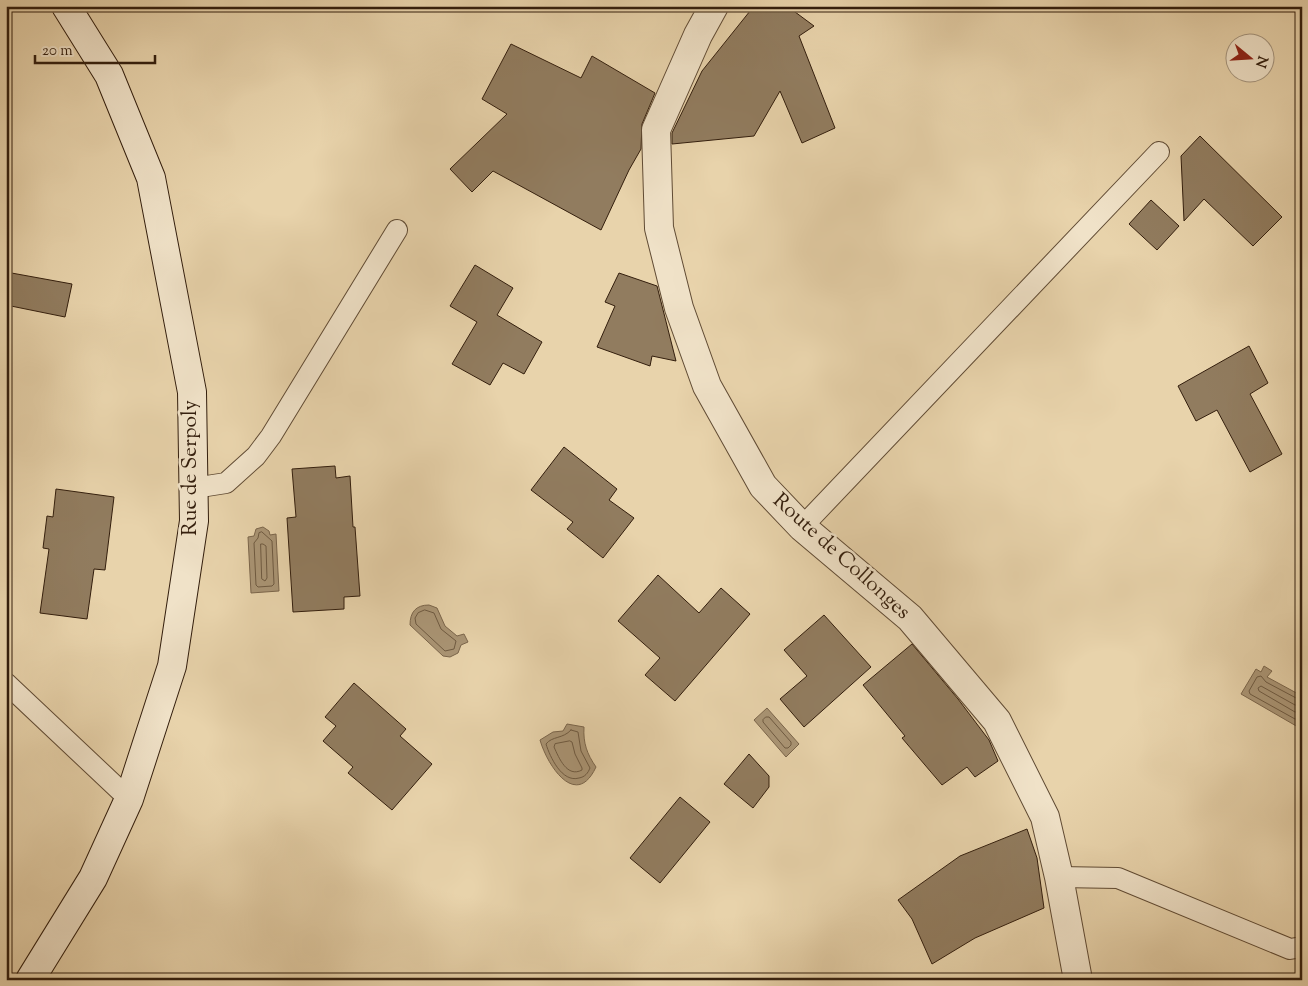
<svg xmlns="http://www.w3.org/2000/svg" width="1308" height="986" font-family="'Sorts Mill Goudy',serif">
  <style>
    .water { fill: #aa9575; stroke: #7a654b }
    .lines { fill: none; stroke-linecap: round; stroke-linejoin: round }
    .shore { stroke: #6e5a41; stroke-width: 1 }
    .building { fill: #917c5f; stroke: #331e0d }
    .lane-casing { stroke: #604b34; stroke-width: 22 }
    .street-casing { stroke: #604b34; stroke-width: 30 }
    .secondary-casing { stroke: #331e0d; stroke-width: 30 }
    .lane { stroke: #f0e2c8; stroke-width: 20 }
    .street { stroke: #f0e2c8; stroke-width: 28 }
    .secondary { stroke: #f0e2c8; stroke-width: 28 }
    .labels { text-anchor: middle; dominant-baseline: central; stroke-width: 5; stroke-linejoin: round; paint-order: stroke }
    .street-label { font-size: 21px; fill: #331e0d; stroke: #f0e2c8 }
  </style>
  <rect width="100%" height="100%" fill="#e8d3ab"/>
  <filter id="stains"><feTurbulence type="fractalNoise" baseFrequency=".004" numOctaves="4"/><feColorMatrix values="0 0 0 0 .2 0 0 0 0 .09 0 0 0 0 .02 0 0 0 .5 -.17"/></filter>
  <radialGradient id="worn" r=".72"><stop offset=".6" stop-color="#630" stop-opacity="0"/><stop offset="1" stop-color="#630" stop-opacity=".3"/></radialGradient>
  <g class="water">
    <path d="M263,527l6,4 1,4 6,-1 3,57 -28,2 -3,-56 6,-1 2,-7z"/>
    <path d="M429,605l8,3 8,18 12,10 7,-2 4,8 -7,3 -3,8 -8,4 -7,-1 -33,-31c0,-13 6,-20 19,-20z"/>
    <path d="M1264,666l8,5 -5,6 35,19v24l-4,7 -57,-33 15,-25 5,3z"/>
    <path d="M767,708l32,36 -13,13 -32,-37z"/>
    <path d="M567,724l17,3c-1,16 3,27 12,40 -20,43 -49,-2 -56,-27l13,-8 10,-1z"/>
  </g>
  <g class="lines">
    <g class="shore">
      <path d="M262,532l10,9 2,43 -2,2 -14,1 -2,-2 -2,-42 4,-5 1,-5z"/>
      <path d="M261,544h2l3,2 1,32 -2,3 -3,-2z"/>
      <path d="M425,610l9,3 7,16 15,12 -2,8 -9,2 -29,-27 -1,-6 3,-5z"/>
      <path d="M1302,700l-4,-1 -32,-17 -5,-6 -4,1 -8,14 1,3 45,25h7"/>
      <path d="M1302,706l-7,-1 -34,-19 -3,2 1,3 36,21h7"/>
      <path d="M766,717h3l22,25v3l-3,3h-3l-22,-26v-2z"/>
      <path d="M571,730l7,2 3,19 9,17c-2,5 -5,9 -11,10 -17,5 -29,-21 -33,-34 6,-8 17,-5 25,-14z"/>
      <path d="M570,741l2,1 3,12 7,14v2c-15,8 -23,-12 -28,-23l1,-3z"/>
    </g>
  </g>
  <g class="building">
    <path d="M754,6h33l27,20 -15,10 36,92 -33,15 -22,-52 -26,45 -82,8v-11l30,-62z"/>
    <path d="M511,44l70,34 11,-22 63,37 -13,31 -1,25 -12,21 -28,60 -108,-59 -21,21 -22,-23 57,-55 -25,-15z"/>
    <path d="M1200,136l82,81 -29,29 -49,-47 -20,22 -3,-65z"/>
    <path d="M1151,200l28,26 -22,24 -28,-26z"/>
    <path d="M475,265l38,23 -16,27 45,27 -18,32 -21,-11 -13,22 -38,-21 25,-42 -27,-16z"/>
    <path d="M6,272l66,12 -7,33 -59,-12z"/>
    <path d="M619,273l38,13 19,75 -24,-5 -2,10 -53,-19 18,-41 -10,-4z"/>
    <path d="M1249,346l19,37 -18,11 32,60 -32,18 -33,-62 -21,11 -18,-35z"/>
    <path d="M564,447l53,42 -8,11 25,18 -31,40 -36,-29 6,-7 -42,-32z"/>
    <path d="M335,466l1,12 14,-2 3,51h2l5,69 -16,1v12l-51,3 -6,-94 9,-1 -4,-48z"/>
    <path d="M56,489l58,8 -9,73 -11,-1 -7,50 -47,-6 9,-64 -6,-1 4,-32 6,1z"/>
    <path d="M658,575l41,38 22,-25 29,26 -75,87 -30,-26 15,-17 -42,-37z"/>
    <path d="M824,615l47,52 -67,60 -24,-28 27,-23 -23,-26z"/>
    <path d="M912,644l46,55 31,41 9,21 -23,16 -8,-10 -25,18 -40,-47 3,-2 -42,-51z"/>
    <path d="M354,683l52,46 -6,7 32,28 -40,46 -44,-37 5,-6 -30,-26 13,-15 -11,-9z"/>
    <path d="M749,754l20,22v11l-16,21 -29,-24z"/>
    <path d="M680,797l30,25 -50,61 -30,-25z"/>
    <path d="M1027,829l10,29 7,50 -69,30 -43,26 -20,-45 -14,-19 62,-44z"/>
  </g>
  <g class="lines">
    <g class="lane-casing">
      <g id="lane">
        <path d="M194,488l32,-5 30,-27 15,-20 126,-206"/>
        <path d="M802,527l357,-375"/>
        <path d="M6,683l123,116"/>
        <path d="M1059,877l59,1 172,71 12,-2"/>
      </g>
    </g>
    <g class="street-casing">
      <path id="street" d="M714,6l-16,29 -42,95 3,98 20,80 28,78 56,100 39,41 108,91 87,103 48,96 14,60 19,103"/>
    </g>
    <g class="secondary-casing">
      <path id="secondary" d="M30,980l63,-102 36,-79 43,-133 22,-145 -2,-129 -41,-214 -42,-103 -43,-69"/>
    </g>
    <use href="#lane" class="lane"/>
    <use href="#street" class="street"/>
    <use href="#secondary" class="secondary"/>
  </g>
  <g class="labels">
    <g class="street-label">
      <text transform="translate(191 468) rotate(-90)">Rue de Serpoly</text>
      <text transform="translate(841 557) rotate(42)">Route de Collonges</text>
    </g>
  </g>
  <rect width="1308" height="986" fill="none" stroke="#e8d3ab" stroke-width="25"/>
  <rect x="8" y="8" width="1293" height="971" fill="none" stroke="#331e0d" stroke-width="2.5"/>
  <rect x="12" y="12" width="1283" height="961" fill="none" stroke="#331e0d"/>
  <g transform="translate(1250 58) rotate(108)"><circle r="24" fill="#f0e2c8" stroke="#a4947d"/>
  <path d="M0-4L9 19L0 12L-9 19Z" fill="#8f2418"/>
  <text y="-8" font-size="14" font-weight="bold" text-anchor="middle" fill="#331e0d">N</text>
  </g>
  <path d="M35 55v8h120v-8" fill="none" stroke="#331e0d" stroke-width="2.5"/>
  <text x="42" y="55" font-size="15" fill="#331e0d" stroke="#f0e2c8" stroke-width="4" paint-order="stroke">20 m</text>
  <rect width="100%" height="100%" filter="url(#stains)"/>
  <rect width="100%" height="100%" fill="url(#worn)"/>
</svg>
